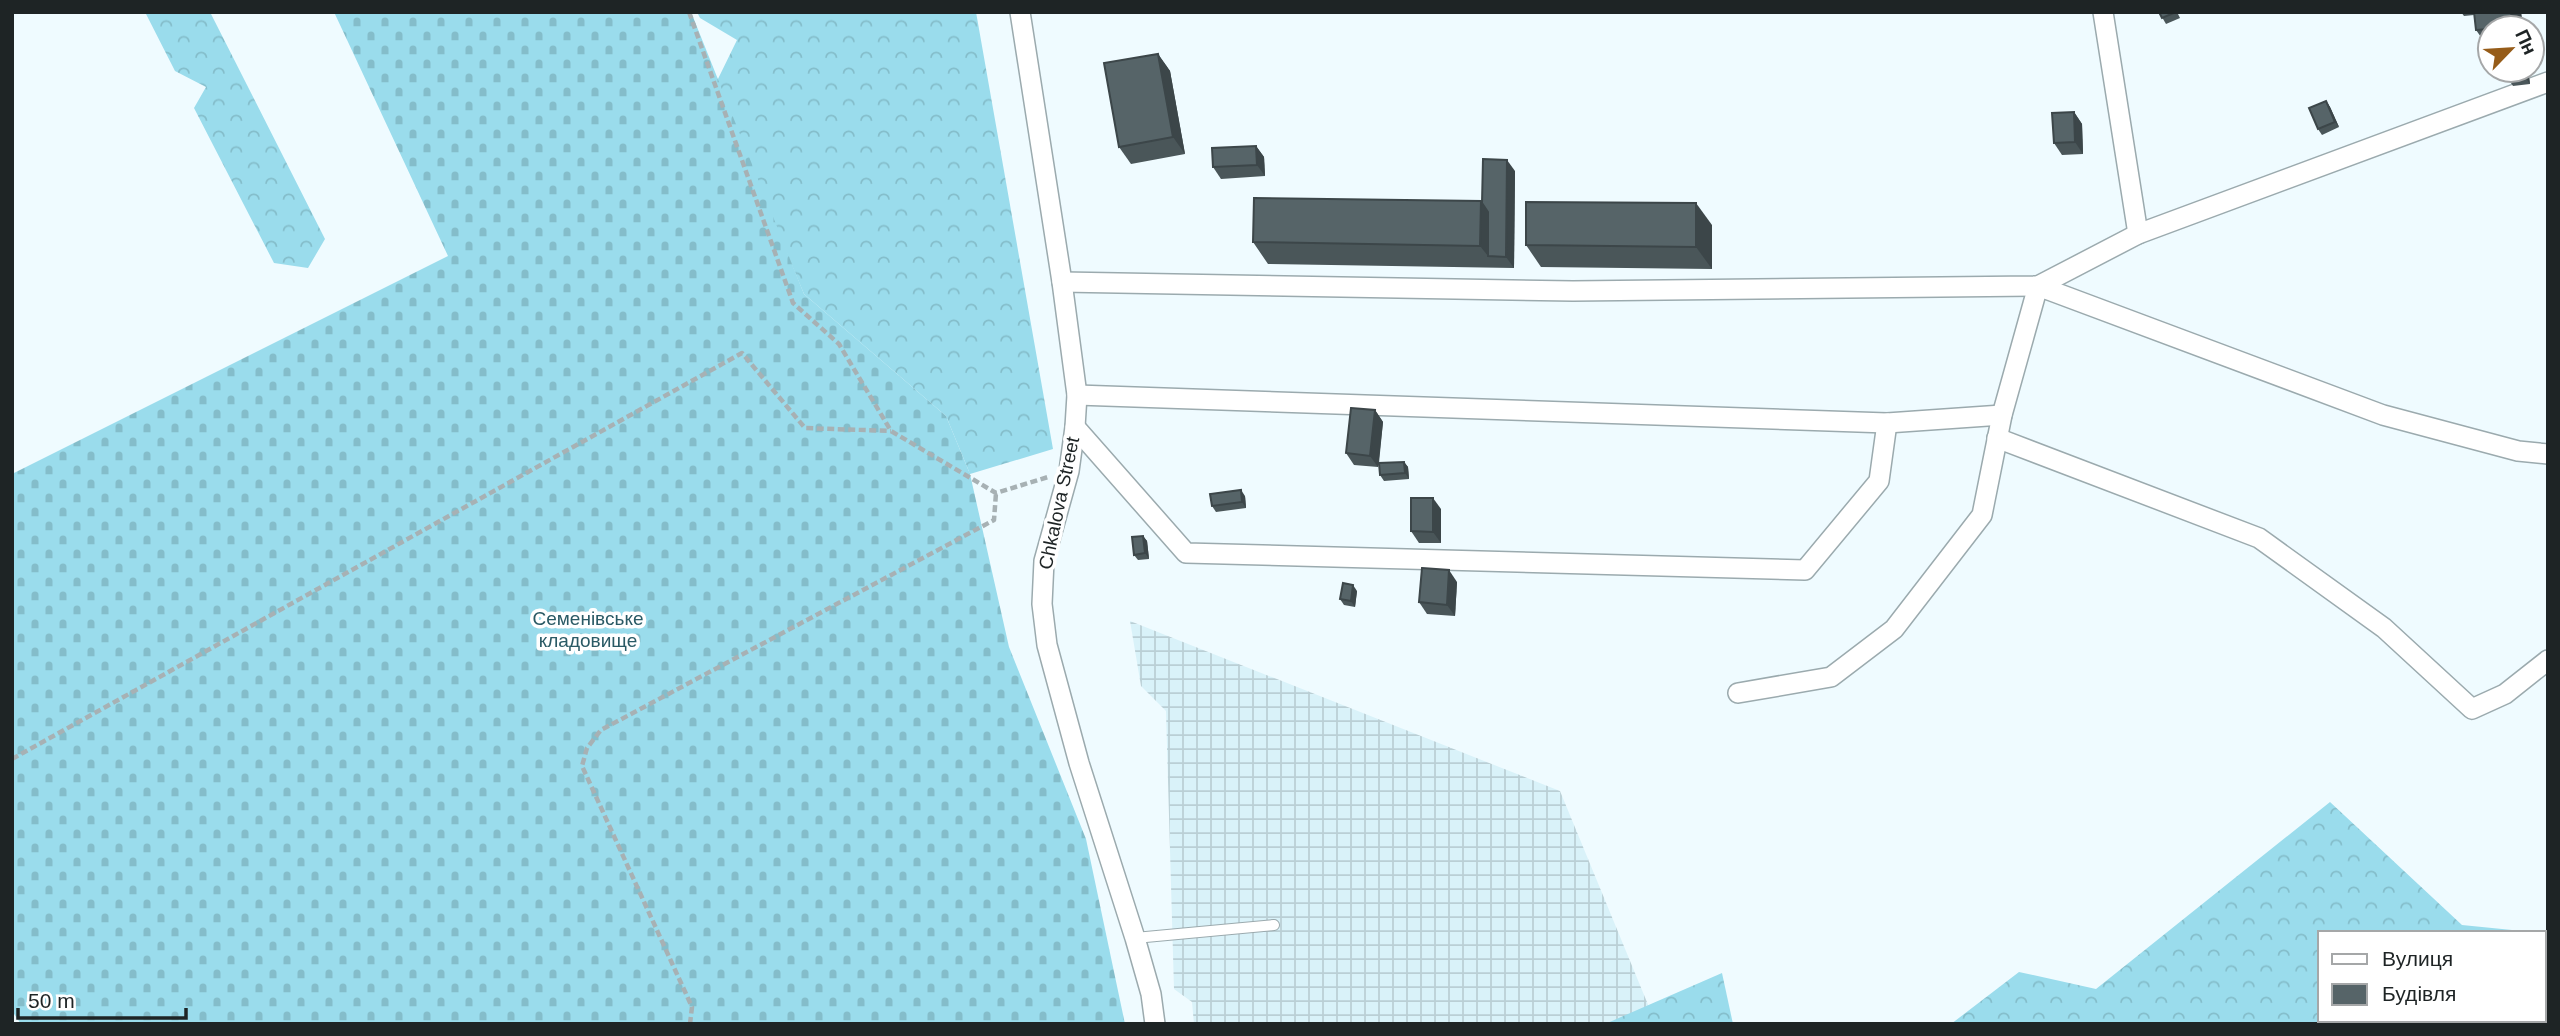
<svg xmlns="http://www.w3.org/2000/svg" width="2560" height="1036" font-family="Arial,sans-serif">
  <style>
    .industrial { fill: url(#industrial-grid) }
    .forest { fill: url(#forest-crowns) }
    .cemetery { fill: url(#cemetery-stones) }
    .lines { fill: none; stroke-linecap: round; stroke-linejoin: round }
    .lane-casing { stroke: #9baaae; stroke-width: 12 }
    .street-casing { stroke: #9baaae; stroke-width: 22 }
    .path { stroke: #a7b1b4; stroke-width: 4.5; stroke-dasharray: 7 3.5; stroke-linecap: butt }
    .lane { stroke: #fff; stroke-width: 10 }
    .street { stroke: #fff; stroke-width: 19 }
    .wall { fill: #4a5659 }
    .shaded-wall { fill: #3c4649 }
    .building { fill: #566468; stroke: #3c4649; stroke-width: 2 }
    .labels { text-anchor: middle; dominant-baseline: central; stroke-width: 7; stroke-linejoin: round; paint-order: stroke }
    .street-label { font-size: 19px; fill: #1e2425; stroke: #fff }
    .park-label { font-size: 19px; fill: #2a5a65; stroke: #fff }
  </style>
  <defs>
    <pattern id="industrial-grid" width="8" height="8" patternUnits="userSpaceOnUse" patternTransform="scale(1.75)"><rect width="8" height="8" fill="#d9f2f9"/><path d="M0 4h8M4 0v8" fill="none" stroke="#bacfd5"/></pattern>
    <pattern id="forest-crowns" width="20" height="18" patternUnits="userSpaceOnUse" patternTransform="scale(1.75)"><rect width="20" height="18" fill="#9adcec"/><path d="M2 6a3 3 0 1 1 6 0M12 15a3 3 0 1 1 6 0" fill="none" stroke="#84bdca"/></pattern>
    <pattern id="cemetery-stones" width="16" height="16" patternUnits="userSpaceOnUse" patternTransform="scale(1.75)"><rect width="16" height="16" fill="#9adcec"/><path d="M2 7V4a2 2 0 0 1 4 0v3zM10 15v-3a2 2 0 0 1 4 0v3z" fill="#84bdca"/></pattern>
  </defs>
  <rect width="100%" height="100%" fill="#effbff"/>
  <path class="industrial" d="M1130,621l430,170 96,233h-462l-2,-22 -18,-13 -8,-278 -25,-25z"/>
  <g class="forest">
    <path d="M145,12h65l115,227 -17,29 -34,-5 -80,-155 12,-21 -31,-16z"/>
    <path d="M697,12h279l77,437 -83,25 -24,-58 -142,-122 -88,-211 21,-43 -37,-22z"/>
    <path d="M2330,802l132,123 80,8h-222v87h136l-6,4h-499l68,-52 77,17z"/>
    <path d="M1722,973l11,51h-128z"/>
  </g>
  <path class="cemetery" d="M334,12h357l113,282 142,122 24,58 39,173 77,192 39,185h-1104l-9,-13v-537l436,-218z"/>
  <g class="lines">
    <g class="lane-casing">
      <path id="lane" d="M1135,938l139,-13"/>
    </g>
    <g class="street-casing">
      <g id="street">
        <path d="M1020,12l42,270 15,113 -2,32 -6,44 -25,90 -2,43 5,41 32,118 56,175 16,56 4,30"/>
        <path d="M2103,12l35,222"/>
        <path d="M1062,282l511,9 465,-5 100,-52 410,-152"/>
        <path d="M1077,395l810,28 115,-8"/>
        <path d="M1075,427l111,126 619,17 74,-89 8,-58"/>
        <path d="M1997,438l262,100 125,90 88,81 33,-15 43,-34"/>
        <path d="M1738,693l93,-16 63,-48 88,-114 20,-100 36,-129 345,129 135,36 30,3"/>
      </g>
    </g>
    <g class="path">
      <path d="M689,12l104,291 46,41 52,87 105,62 52,-16"/>
      <path d="M12,759l730,-406 63,75 86,3"/>
      <path d="M2544,979l4,-2"/>
      <path d="M690,1024l2,-17 -110,-241 5,-18 14,-18 393,-210 2,-27"/>
      <path d="M2477,1024l5,-4"/>
    </g>
    <use href="#lane" class="lane"/>
    <use href="#street" class="street"/>
  </g>
  <g class="wall">
    <path d="M2159,12h18l3,6 -14,6z"/>
    <path d="M2461,12h60l2,16h-33v19h-2l-12,-17 -2,-15 -10,1z"/>
    <path d="M1158,54l12,17 15,83 -54,10 -12,-17z"/>
    <path d="M2502,70h26l2,14 -17,2z"/>
    <path d="M2326,101l4,6 9,20 -17,8 -4,-6z"/>
    <path d="M2074,112l8,12 1,30 -21,1 -8,-12z"/>
    <path d="M1256,146l8,11 1,19 -44,3 -8,-12z"/>
    <path d="M1515,171l-1,97 -246,-4 -15,-22 228,-41 1,2z"/>
    <path d="M1712,225v44l-171,-2 -15,-22z"/>
    <path d="M1375,410l8,12 -4,41 25,-1 4,5 1,12 -25,2 -4,-6 -1,-11 -1,3 -24,-2 -8,-12z"/>
    <path d="M1245,496l1,12 -30,4 -4,-6z"/>
    <path d="M1441,509v34h-22l-8,-12z"/>
    <path d="M1143,536l4,5 2,18 -11,1 -4,-5z"/>
    <path d="M1457,582l-2,34 -28,-2 -8,-12z"/>
    <path d="M1357,591l-2,16 -11,-2 -4,-6z"/>
  </g>
  <g class="shaded-wall">
    <path d="M2511,12h10l2,16h-10z"/>
    <path d="M1158,54l12,17 15,83 -12,-17z"/>
    <path d="M2520,70h8l2,14z"/>
    <path d="M2326,101l4,6 9,20 -4,-5z"/>
    <path d="M2074,112l8,12 1,30 -8,-12z"/>
    <path d="M1256,146l8,11 1,19 -8,-11z"/>
    <path d="M1507,160l8,11 -1,97 -8,-11z"/>
    <path d="M1481,201l15,22 -8,33 -8,-10z"/>
    <path d="M1696,203l16,22v44l-16,-22z"/>
    <path d="M1375,410l8,12 -5,45 -8,-11z"/>
    <path d="M1404,462l4,5 1,12 -4,-6z"/>
    <path d="M1241,490l4,6 1,12 -4,-6z"/>
    <path d="M1433,498l8,11v34l-8,-11z"/>
    <path d="M1143,536l4,5 2,18 -4,-6z"/>
    <path d="M1449,570l8,12 -2,34 -8,-11z"/>
    <path d="M1353,585l4,6 -2,16 -4,-6z"/>
  </g>
  <g class="building">
    <path d="M2159,12h17l-14,6z"/>
    <path d="M2474,12h37l2,16h-23v7l-1,-6 -13,1z"/>
    <path d="M1158,54l15,83 -54,10 -15,-84z"/>
    <path d="M2326,101l9,21 -17,7 -9,-21z"/>
    <path d="M2074,112l1,30 -21,1 -2,-30z"/>
    <path d="M1256,146l1,19 -44,2 -1,-19z"/>
    <path d="M1483,159l24,1 -1,97 -18,-1v-44l-6,-9z"/>
    <path d="M1254,198l227,3 -1,45 -227,-4z"/>
    <path d="M1526,202l170,1v44l-170,-2z"/>
    <path d="M1351,408l24,2 -5,46 -24,-3z"/>
    <path d="M1404,462l1,11 -25,2 -1,-12z"/>
    <path d="M1241,490l1,12 -30,4 -2,-12z"/>
    <path d="M1411,498h22v34l-22,-1z"/>
    <path d="M1143,536l2,17 -11,2 -2,-18z"/>
    <path d="M1422,568l27,2 -2,35 -28,-3z"/>
    <path d="M1343,583l10,2 -2,16 -11,-2z"/>
  </g>
  <g class="labels">
    <g class="street-label">
      <text transform="translate(1059 503) rotate(-78)">Chkalova Street</text>
    </g>
    <g class="park-label">
      <text x="588" y="618">Семенівське<tspan x="588" dy="22">кладовище</tspan></text>
    </g>
  </g>
  <rect width="2560" height="1036" fill="none" stroke="#1e2425" stroke-width="28"/>
  <rect x="2318" y="931" width="228" height="91" fill="#ffffff" stroke="#a5a7a8" stroke-width="2"/>
  <rect x="2332" y="954" width="35" height="10" fill="#ffffff" stroke="#a5a7a8" stroke-width="2"/>
  <text x="2382" y="966" font-size="21" fill="#1e2425">Вулиця</text>
  <rect x="2332" y="984" width="35" height="21" fill="#566468" stroke="#a5a7a8" stroke-width="2"/>
  <text x="2382" y="1001" font-size="21" fill="#1e2425">Будівля</text>
  <g transform="translate(2511 49) rotate(65)"><circle r="33" fill="#ffffff" stroke="#a5a7a8" stroke-width="2"/>
  <path d="M0-5L12 26L0 18L-12 26Z" fill="#965c19"/>
  <text y="-10" font-size="19" font-weight="bold" text-anchor="middle" fill="#1e2425">Пн</text>
  </g>
  <path d="M18 1008v10h168v-10" fill="none" stroke="#1e2425" stroke-width="3.5"/>
  <text x="28" y="1008" font-size="21" fill="#1e2425" stroke="#ffffff" stroke-width="5" paint-order="stroke">50 m</text>
</svg>
